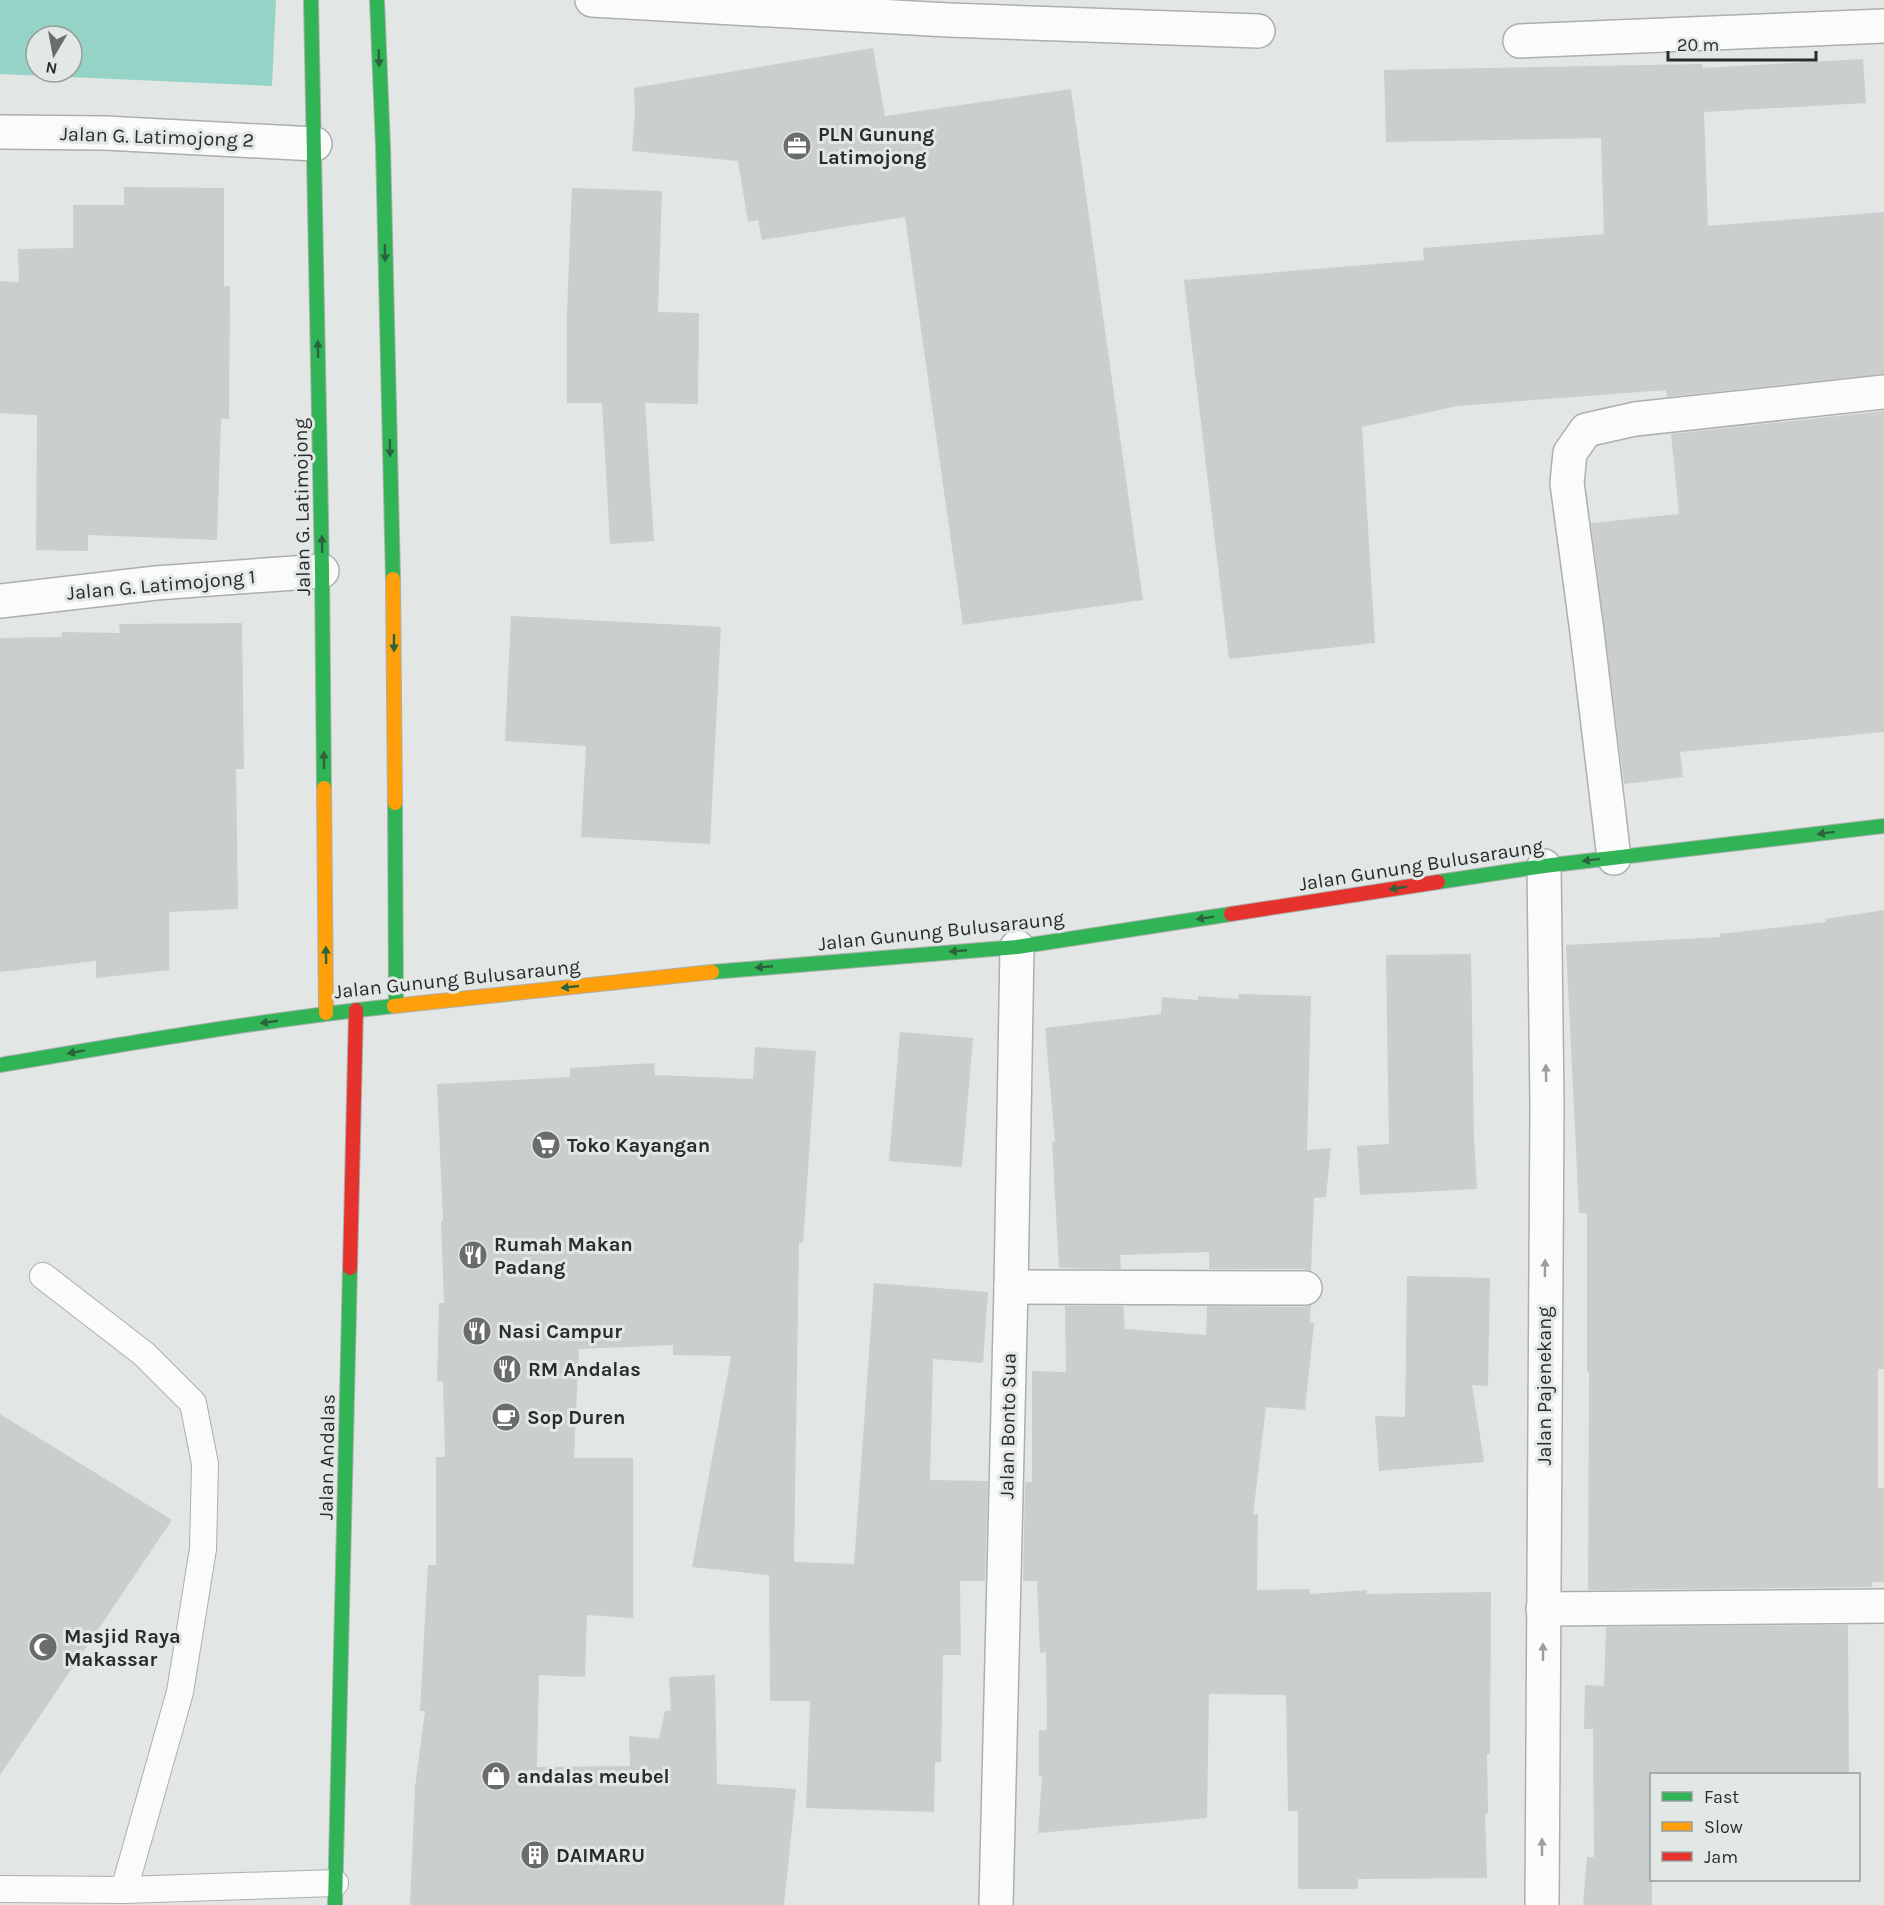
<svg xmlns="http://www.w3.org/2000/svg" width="1884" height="1905" font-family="Karla,sans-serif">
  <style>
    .forest { fill: #94d3c6; fill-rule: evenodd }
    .building { fill: #cacecd }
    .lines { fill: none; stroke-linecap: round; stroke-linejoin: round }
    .lane-casing { stroke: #acafae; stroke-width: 28 }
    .street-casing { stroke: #acafae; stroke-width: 36 }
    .fast-casing { stroke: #acafae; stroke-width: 16 }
    .slow-casing { stroke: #acafae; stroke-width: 16 }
    .jam-casing { stroke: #acafae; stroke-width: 16 }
    .lane { stroke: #fbfbfb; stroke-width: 26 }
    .street { stroke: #fbfbfb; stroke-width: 33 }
    .fast { stroke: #30b455; stroke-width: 14 }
    .slow { stroke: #ff9f0a; stroke-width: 14 }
    .jam { stroke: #e5322d; stroke-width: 14 }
    .oneway { fill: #2c623c }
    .oneway2 { fill: #9c9e9d }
    .labels { text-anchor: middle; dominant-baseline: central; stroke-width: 6; stroke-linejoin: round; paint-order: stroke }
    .poi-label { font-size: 20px; font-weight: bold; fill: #292c2b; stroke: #e1e8e6; text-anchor: start }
    .street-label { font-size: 20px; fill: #292c2b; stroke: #e1e8e6 }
  </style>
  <rect width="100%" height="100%" fill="#e2e7e5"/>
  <path class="forest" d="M0,0h276l-4,86 -272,-12zM36,36h36v36h-36z"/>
  <g class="building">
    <path d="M873,48l12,68 186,-27 72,511 -180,25 -58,-408 -143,23 -4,-20 -10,2 -10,-61 -106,-10 3,-36 -1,-27z"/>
    <path d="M1863,59l3,44 -162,9 4,114 176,-14v162l-217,23 -1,-7 -209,16 -95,21 13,216 -146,16 -45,-379 240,-20 -1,-12 181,-14 -3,-96 -215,4 -2,-72 318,-6 1,4z"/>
    <path d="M124,187l100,1v98h6l-1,133h-8l-4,121 -129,-5v16l-52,-1 1,-135 -37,-2v-132l19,1 -1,-33 55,-1v-43h51z"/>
    <path d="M572,188l90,3 -4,121 41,1 -1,91 -53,-1 9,138 -44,3 -8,-141h-35v-92z"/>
    <path d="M1884,411v321l-204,20 3,25 -59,7 -33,-261 88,-9 -8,-80z"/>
    <path d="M511,616l210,11 -11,217 -129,-7 5,-91 -81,-5z"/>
    <path d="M242,623l2,146h-8l2,140 -69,3v58l-73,8v-17l-96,11v-334l62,-1v-5l58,1 -1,-9z"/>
    <path d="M1884,910v459h-6v119h6v94h-12v5l-284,3 1,-218h-2v-159h-8l-13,-268 154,-8v-3l106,-12v-3z"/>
    <path d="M1471,954l3,185 3,50 -117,6 -3,-49 32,-2 -3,-189z"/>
    <path d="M1239,994l72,2 -4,154 24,-2 -5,49 -12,1 -3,73 -6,-2h-96v-17l-89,3 1,14 -62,-1 -7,-126h3l-10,-114 116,-14 1,-17 36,3v-4l40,3z"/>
    <path d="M900,1032l73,6 -11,129 -73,-6z"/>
    <path d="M755,1047l61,4 -13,192 -4,-1 -5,320 60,2 20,-281 114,9 -5,71 -50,-4 -3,121 58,1 -3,100h-25l1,74h-18l-2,107h-6l-1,50 -128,-4 4,-107h-40l-1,-126 -77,-8 39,-211 -58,-1v-10l-94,4 -5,109h59v160l-46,-3 -2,62 -46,-2 -2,92 93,-1 -1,-30 30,3 6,-28h6l-2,-34 46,-2 2,109 79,5 -12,116h-374l5,-118 10,-76h-5l8,-146h8v-108h9l-2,-76h-6l2,-78h5l-3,-82h2l-6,-137 133,-7v-9l84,-5 1,12 98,4z"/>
    <path d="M1407,1276l83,2 -2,108 -16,-1 12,77 -105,9 -4,-55 30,1z"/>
    <path d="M1311,1305l-1,18h4l-9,87 -39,-3 -13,107h5l-1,76 53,-1v5l57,-4v4l124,-2 -1,162h-3l1,60h-3l2,64 -129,1v10h-60v-78h-10l-2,-116 -77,-1 -2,124 -169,15 4,-57h-3v-46h8l-1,-78 -6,1 -3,-72h-14l2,-99h7v-111l34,1 -1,-66h58l2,23 81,6 1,-29 98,1z"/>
    <path d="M0,1414l172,106 -172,255z"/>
    <path d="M1848,1625l1,149h-197v131h-69l4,-48h7l-1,-128h-9l1,-44 19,1 2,-59z"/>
  </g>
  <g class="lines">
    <g class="lane-casing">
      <g id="lane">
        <path d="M43,1276l101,78 49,49 12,61 -2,85 -23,143 -56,198"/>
        <path d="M0,1889l124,1 211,-7"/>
      </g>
    </g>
    <g class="street-casing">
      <g id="street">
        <path d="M592,0l356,20 310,11"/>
        <path d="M1520,41l364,-15"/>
        <path d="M0,132l105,1 210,11"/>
        <path d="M0,601l156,-18 166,-12"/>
        <path d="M1614,858l-27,-226 -20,-149 3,-30 16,-23 49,-11 249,-27"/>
        <path d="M1011,1287l294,1"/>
        <path d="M1543,1609l341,-3"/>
        <path d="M996,1905l15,-618 6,-340"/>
        <path d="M1542,1905l5,-800 -3,-239"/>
      </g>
    </g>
    <g class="fast-casing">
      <g id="fast">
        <path d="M311,0l11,571 2,217"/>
        <path d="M377,0l6,147 10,432"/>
        <path d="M395,803l1,202"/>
        <path d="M1438,882l106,-16 340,-40"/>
        <path d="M712,972l305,-25 214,-33"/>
        <path d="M0,1065c131,-22 262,-45 394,-59"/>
        <path d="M335,1905l15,-637"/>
      </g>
    </g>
    <g class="slow-casing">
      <g id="slow">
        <path d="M393,579l2,224"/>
        <path d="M324,788l2,225"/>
        <path d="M394,1006l318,-34"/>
      </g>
    </g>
    <g class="jam-casing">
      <g id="jam">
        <path d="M1231,914l207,-32"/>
        <path d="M350,1268l6,-258"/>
      </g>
    </g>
    <use href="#lane" class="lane"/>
    <use href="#street" class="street"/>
    <use href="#fast" class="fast"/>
    <use href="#slow" class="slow"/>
    <use href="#jam" class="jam"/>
  </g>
  <defs><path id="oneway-solid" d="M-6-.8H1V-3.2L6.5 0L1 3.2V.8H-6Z" transform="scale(1.5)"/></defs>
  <g class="oneway">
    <use href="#oneway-solid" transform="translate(379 58) rotate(88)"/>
    <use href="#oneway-solid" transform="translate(385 253) rotate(89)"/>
    <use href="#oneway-solid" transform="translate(318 349) rotate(-91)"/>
    <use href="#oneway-solid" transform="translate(390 448) rotate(89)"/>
    <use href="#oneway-solid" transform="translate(322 544) rotate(-91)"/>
    <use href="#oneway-solid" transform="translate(394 643) rotate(90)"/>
    <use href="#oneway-solid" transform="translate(324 760) rotate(-91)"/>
    <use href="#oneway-solid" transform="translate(1826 833) rotate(173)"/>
    <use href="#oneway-solid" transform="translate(1591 860) rotate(173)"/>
    <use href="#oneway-solid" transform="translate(1398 888) rotate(171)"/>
    <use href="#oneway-solid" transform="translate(1205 918) rotate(171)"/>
    <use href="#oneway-solid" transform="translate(958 951) rotate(175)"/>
    <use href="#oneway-solid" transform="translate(326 955) rotate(-91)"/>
    <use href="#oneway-solid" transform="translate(764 967) rotate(175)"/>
    <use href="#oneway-solid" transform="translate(570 987) rotate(174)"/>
    <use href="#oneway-solid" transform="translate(269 1022) rotate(172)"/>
    <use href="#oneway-solid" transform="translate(76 1052) rotate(170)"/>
  </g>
  <g class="oneway2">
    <use href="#oneway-solid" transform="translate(1546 1073) rotate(-91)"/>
    <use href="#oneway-solid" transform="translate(1545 1268) rotate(-89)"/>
    <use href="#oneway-solid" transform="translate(1543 1652) rotate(-90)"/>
    <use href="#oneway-solid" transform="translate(1542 1847) rotate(-90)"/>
  </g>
  <defs>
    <g id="office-disc" transform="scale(1.5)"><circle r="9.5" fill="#6a6d6c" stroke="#e1e8e6"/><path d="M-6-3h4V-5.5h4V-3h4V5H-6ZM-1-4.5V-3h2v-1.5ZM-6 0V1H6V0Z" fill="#fff"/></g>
    <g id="supermarket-disc" transform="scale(1.5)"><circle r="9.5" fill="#6a6d6c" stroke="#e1e8e6"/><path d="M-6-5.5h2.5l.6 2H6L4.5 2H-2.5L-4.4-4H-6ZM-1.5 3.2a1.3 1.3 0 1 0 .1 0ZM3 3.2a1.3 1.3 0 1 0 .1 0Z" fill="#fff"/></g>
    <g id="restaurant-disc" transform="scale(1.5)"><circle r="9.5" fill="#6a6d6c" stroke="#e1e8e6"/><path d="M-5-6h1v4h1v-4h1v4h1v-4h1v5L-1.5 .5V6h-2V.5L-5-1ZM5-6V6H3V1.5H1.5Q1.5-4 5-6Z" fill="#fff"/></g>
    <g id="cafe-disc" transform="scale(1.5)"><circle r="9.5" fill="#6a6d6c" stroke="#e1e8e6"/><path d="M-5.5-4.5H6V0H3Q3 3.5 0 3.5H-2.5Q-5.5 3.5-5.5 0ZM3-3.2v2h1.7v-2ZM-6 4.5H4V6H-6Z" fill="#fff"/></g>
    <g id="mosque-disc" transform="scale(1.5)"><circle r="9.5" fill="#6a6d6c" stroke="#e1e8e6"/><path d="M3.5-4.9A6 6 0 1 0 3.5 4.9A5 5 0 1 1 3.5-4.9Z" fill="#fff"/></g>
    <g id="shop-disc" transform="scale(1.5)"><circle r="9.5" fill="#6a6d6c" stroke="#e1e8e6"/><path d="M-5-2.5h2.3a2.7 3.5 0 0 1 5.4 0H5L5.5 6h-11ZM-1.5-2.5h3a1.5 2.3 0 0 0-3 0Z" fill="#fff"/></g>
    <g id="building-disc" transform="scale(1.5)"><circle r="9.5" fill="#6a6d6c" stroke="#e1e8e6"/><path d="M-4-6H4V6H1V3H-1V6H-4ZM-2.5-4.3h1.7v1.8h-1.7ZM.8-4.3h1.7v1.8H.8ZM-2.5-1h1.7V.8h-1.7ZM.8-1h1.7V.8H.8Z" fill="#fff"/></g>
  </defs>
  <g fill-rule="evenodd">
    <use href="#office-disc" x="797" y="146"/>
    <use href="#supermarket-disc" x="546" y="1145"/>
    <use href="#restaurant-disc" x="473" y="1255"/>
    <use href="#restaurant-disc" x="477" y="1331"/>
    <use href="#restaurant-disc" x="507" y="1369"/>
    <use href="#cafe-disc" x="506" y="1417"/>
    <use href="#mosque-disc" x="43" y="1647"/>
    <use href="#shop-disc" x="496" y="1776"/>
    <use href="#building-disc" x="535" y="1855"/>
  </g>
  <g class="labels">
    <g class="poi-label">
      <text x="818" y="134">PLN Gunung<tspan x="818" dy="23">Latimojong</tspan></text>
      <text x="567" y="1145">Toko Kayangan</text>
      <text x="494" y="1244">Rumah Makan<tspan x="494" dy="23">Padang</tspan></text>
      <text x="498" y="1331">Nasi Campur</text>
      <text x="528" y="1369">RM Andalas</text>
      <text x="527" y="1417">Sop Duren</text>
      <text x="64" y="1636">Masjid Raya<tspan x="64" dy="23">Makassar</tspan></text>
      <text x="517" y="1776">andalas meubel</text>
      <text x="556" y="1855">DAIMARU</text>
    </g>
    <g class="street-label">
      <text transform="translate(157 137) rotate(2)">Jalan G. Latimojong 2</text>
      <text transform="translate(302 507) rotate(-91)">Jalan G. Latimojong</text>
      <text transform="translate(161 585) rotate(-5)">Jalan G. Latimojong 1</text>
      <text transform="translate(1421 865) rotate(-9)">Jalan Gunung Bulusaraung</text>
      <text transform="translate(941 931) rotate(-6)">Jalan Gunung Bulusaraung</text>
      <text transform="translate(457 979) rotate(-6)">Jalan Gunung Bulusaraung</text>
      <text transform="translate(1544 1386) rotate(-90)">Jalan Pajenekang</text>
      <text transform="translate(1008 1426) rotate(-89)">Jalan Bonto Sua</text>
      <text transform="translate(327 1457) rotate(-89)">Jalan Andalas</text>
    </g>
  </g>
  <rect x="1650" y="1773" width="210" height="108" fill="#e1e8e6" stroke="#979d9b" stroke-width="1.5"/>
  <rect x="1662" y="1792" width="30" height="9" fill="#30b455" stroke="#979d9b" stroke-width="1.5"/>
  <text x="1704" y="1803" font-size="18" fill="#292c2b">Fast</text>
  <rect x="1662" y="1822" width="30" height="9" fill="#ff9f0a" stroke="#979d9b" stroke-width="1.5"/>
  <text x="1704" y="1833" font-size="18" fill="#292c2b">Slow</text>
  <rect x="1662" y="1852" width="30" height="9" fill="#e5322d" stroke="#979d9b" stroke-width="1.5"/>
  <text x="1704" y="1863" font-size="18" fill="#292c2b">Jam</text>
  <g transform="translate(54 54) rotate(190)"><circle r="28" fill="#e1e8e6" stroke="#979d9b" stroke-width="1.5"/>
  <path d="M0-4.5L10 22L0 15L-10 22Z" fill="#6a6d6c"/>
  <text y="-9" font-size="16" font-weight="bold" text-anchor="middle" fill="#292c2b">N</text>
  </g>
  <path d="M1668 51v9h148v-9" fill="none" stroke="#292c2b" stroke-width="3"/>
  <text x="1677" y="51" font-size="18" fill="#292c2b" stroke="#e1e8e6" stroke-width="4.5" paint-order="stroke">20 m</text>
</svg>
